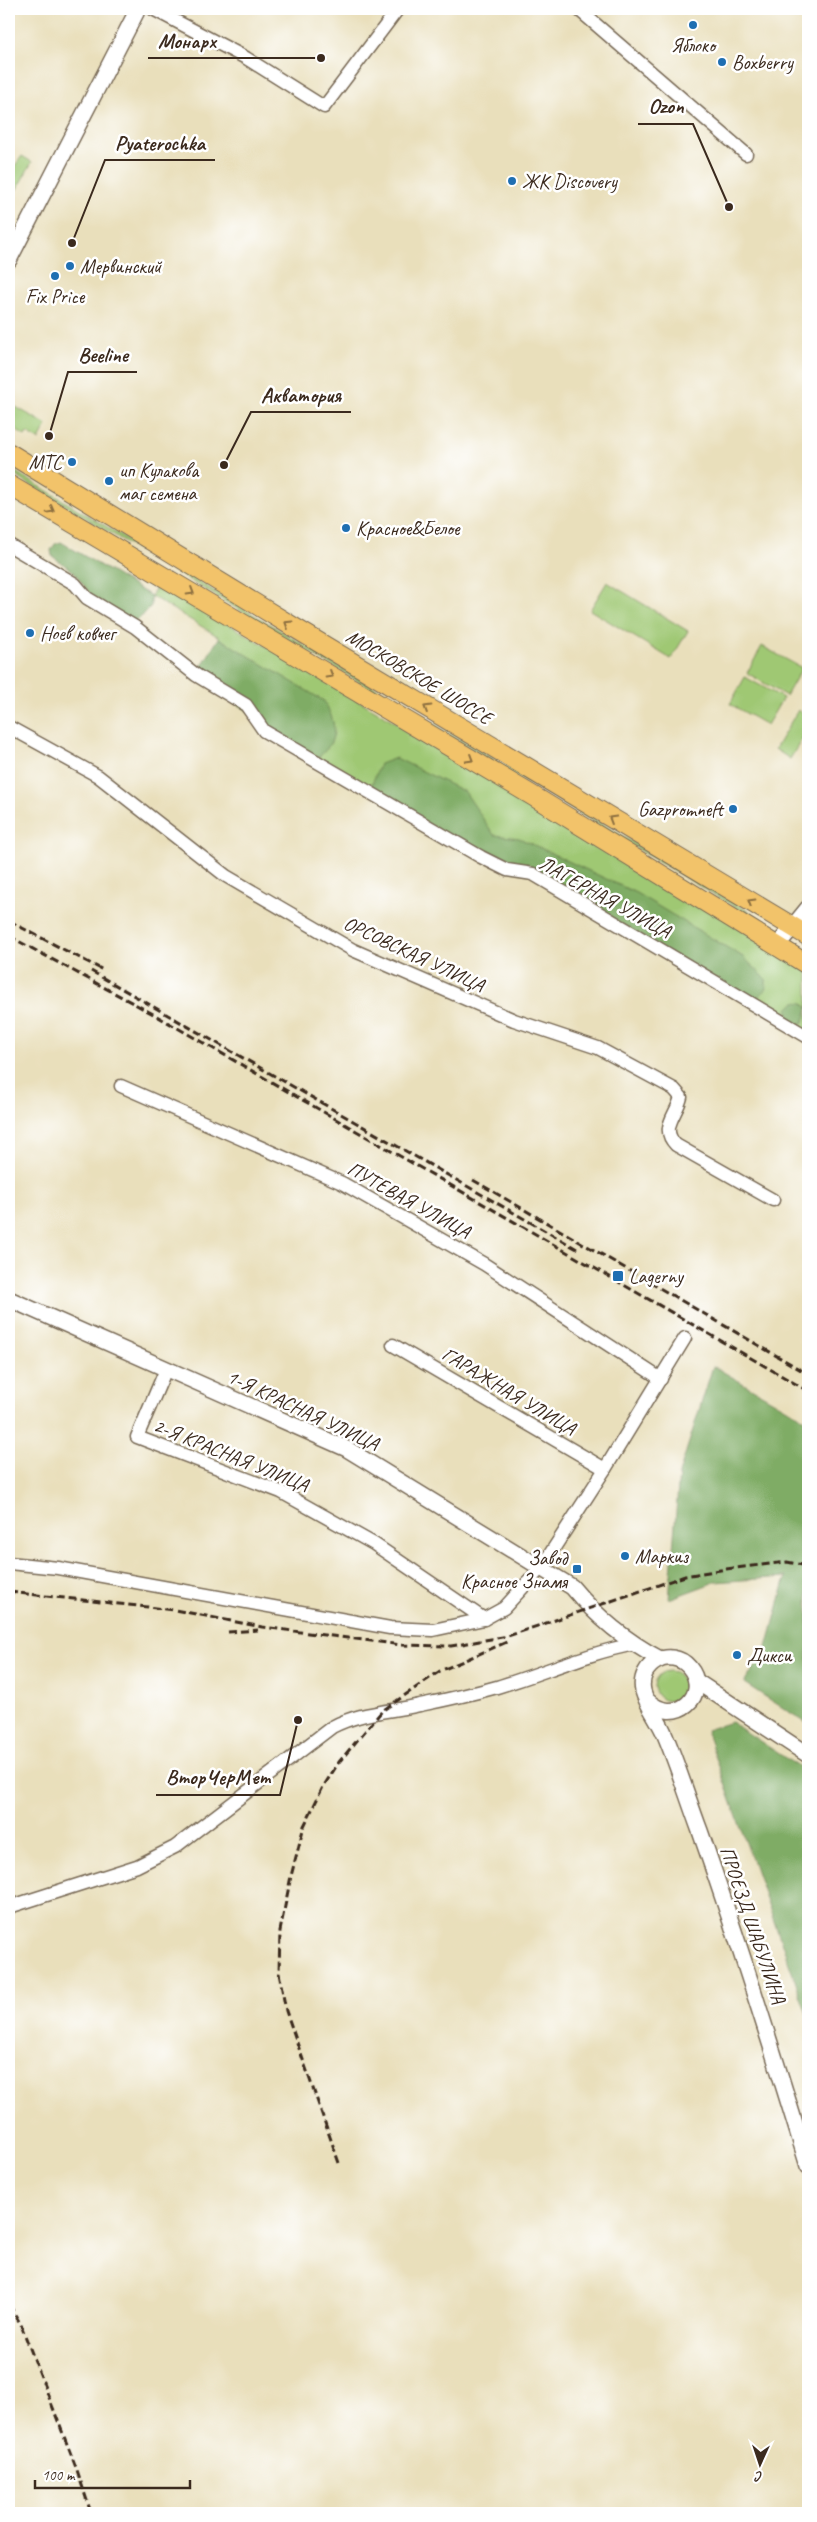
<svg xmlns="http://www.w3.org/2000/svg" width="817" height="2522" font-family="Caveat,sans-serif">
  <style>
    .green { fill: #9fc873; stroke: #6d7948 }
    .forest { fill: #7fac65; stroke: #5d6b42 }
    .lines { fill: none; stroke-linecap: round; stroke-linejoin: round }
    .minor-casing { stroke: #786955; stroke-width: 15 }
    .tertiary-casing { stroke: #786955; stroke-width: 18 }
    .primary-casing { stroke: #786955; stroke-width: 21 }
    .minor { stroke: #fff; stroke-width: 12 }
    .tertiary { stroke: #fff; stroke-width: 15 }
    .primary { stroke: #f2c36a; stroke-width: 19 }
    .rail { stroke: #3b2a1e; stroke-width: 3; stroke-dasharray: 8 4; stroke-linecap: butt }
    .oneway { stroke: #8d6f40 }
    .poi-dot { fill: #1f6fb2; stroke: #fff; stroke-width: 2 }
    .labels { text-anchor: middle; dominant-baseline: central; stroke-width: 5; stroke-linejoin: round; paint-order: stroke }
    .poi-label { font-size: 20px; fill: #3b2a1e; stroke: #fff; text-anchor: start }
    .street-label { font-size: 20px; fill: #3b2a1e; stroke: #fff }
    .leader { fill: none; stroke: #3b2a1e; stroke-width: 2 }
    .callout-dot { fill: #3b2a1e; stroke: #fff; stroke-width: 2 }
    .callout-label { font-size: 21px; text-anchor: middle; font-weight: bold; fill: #3b2a1e; stroke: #fff; stroke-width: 5; stroke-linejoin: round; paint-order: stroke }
  </style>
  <rect width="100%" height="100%" fill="#fff"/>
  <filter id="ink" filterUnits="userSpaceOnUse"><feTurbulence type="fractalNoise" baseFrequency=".02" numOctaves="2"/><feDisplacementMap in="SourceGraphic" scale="10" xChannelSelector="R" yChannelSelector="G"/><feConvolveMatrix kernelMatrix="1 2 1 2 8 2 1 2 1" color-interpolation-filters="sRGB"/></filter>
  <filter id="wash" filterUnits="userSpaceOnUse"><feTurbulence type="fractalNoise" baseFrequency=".0096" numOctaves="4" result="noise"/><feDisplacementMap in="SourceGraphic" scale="20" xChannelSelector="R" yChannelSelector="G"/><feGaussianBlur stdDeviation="1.12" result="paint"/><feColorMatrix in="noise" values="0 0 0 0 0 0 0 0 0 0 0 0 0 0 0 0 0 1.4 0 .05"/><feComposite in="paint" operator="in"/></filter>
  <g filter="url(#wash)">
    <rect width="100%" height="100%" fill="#e9dfbb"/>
    <g class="green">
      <path d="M22,156l10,6 -18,32h-5v-30l5,3z"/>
      <path d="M9,403l38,22 -8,15 -12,-7 -2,3c-14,-8 -16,-18 -16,-33z"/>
      <path d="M9,468l759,455v4l-759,-455z"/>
      <path d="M607,582l81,49 -17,28 -81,-49z"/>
      <path d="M159,583l649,382v72l-275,-163 -269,-143 -45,-94 -68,-41z"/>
      <path d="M762,646l40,22 -16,28 -39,-23z"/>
      <path d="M745,677l38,21 -16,27 -37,-21z"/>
      <path d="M798,710l10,6v13l-18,30 -15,-10z"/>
      <circle cx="669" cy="1686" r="15"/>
    </g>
    <g class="forest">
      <path d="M61,542l90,54v10l-13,14 -8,1 -37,-23 -20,-27 -21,-15 -1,-6 4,-6z"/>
      <path d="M219,638l105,63c14,25 15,40 -9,59l-51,-29 -9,-15 -59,-41z"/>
      <path d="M396,758l69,34 29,43 25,3 117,55 107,64 23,22v9l-13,17 -220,-131 -26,-4 -138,-79 11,-27z"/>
      <path d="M795,1002l8,1 5,5 -4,13 -5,4 -9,-5 -2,-11z"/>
      <path d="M713,1366l95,55v303l-64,-41 22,-32 20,-74 -71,5 -46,17 10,-125z"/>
      <path d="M731,1722l77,51v244l-102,-287z"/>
    </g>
  </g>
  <g filter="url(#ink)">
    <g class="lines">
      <g class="minor-casing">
        <g id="minor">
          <path d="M153,9l93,49 78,49 74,-98"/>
          <path d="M578,9l168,145"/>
          <path d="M9,545l66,39 12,14 48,29 61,48 50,30 18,26 217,126 26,13 26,4 275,163"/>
          <path d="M9,727l89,49 128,100 127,74 161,70 84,28 76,41 7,8c-4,18 -22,31 -5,48l97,55"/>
          <path d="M121,1086l221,97 142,81 177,115"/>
          <path d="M393,1345l212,124"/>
          <path d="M166,1369l-29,68 144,55 93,52 110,75"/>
          <path d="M9,1563l49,5 332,60 43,2 51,-11 20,-11 37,-40 64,-99 80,-131"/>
          <path d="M9,1907l128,-41 38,-19 157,-120c28,-15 57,-15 88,-22 25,-5 52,-11 77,-18 47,-14 90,-34 138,-43"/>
        </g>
      </g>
      <g class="tertiary-casing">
        <g id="tertiary">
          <path d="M9,260l129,-251"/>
          <path d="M777,946l31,-38"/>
          <path d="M9,1299l338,150 225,138c24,29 54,54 88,72"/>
          <path d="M696,1681l112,74"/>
          <path d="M647,1700c28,28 65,-6 42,-33 -18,-21 -52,-3 -46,24 4,15 16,29 22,44 13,31 23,64 35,96 39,111 74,223 108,335"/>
        </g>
      </g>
      <g class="primary-casing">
        <g id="primary">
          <path d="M9,453l286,175 513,308"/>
          <path d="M9,485l524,311 275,169"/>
        </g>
      </g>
      <use href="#minor" class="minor"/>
      <use href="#tertiary" class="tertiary"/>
      <use href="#primary" class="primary"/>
      <g class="rail">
        <path d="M9,921l94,49"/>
        <path d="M9,936l146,79 653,376"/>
        <path d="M91,971l486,278"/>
        <path d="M473,1180l335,194"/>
        <path d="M9,1592l166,18 87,17 140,18 49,1 57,-10 177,-60 41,-7 61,-7 21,4"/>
        <path d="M228,1632l30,-2"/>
        <path d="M339,2163l-53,-152 -7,-38 1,-42 11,-55 13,-50 19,-39 16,-25 43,-51 58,-40 69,-30"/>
        <path d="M9,2304l12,21 56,145 14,43"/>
      </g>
    </g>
    <defs><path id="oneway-chevron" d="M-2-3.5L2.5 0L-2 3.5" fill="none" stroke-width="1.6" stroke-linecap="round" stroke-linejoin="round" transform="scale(1.25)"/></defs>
    <g class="oneway">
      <use href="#oneway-chevron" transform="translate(51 510) rotate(29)"/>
      <use href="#oneway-chevron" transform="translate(191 592) rotate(31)"/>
      <use href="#oneway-chevron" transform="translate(288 624) rotate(-148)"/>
      <use href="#oneway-chevron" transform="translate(330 675) rotate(31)"/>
      <use href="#oneway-chevron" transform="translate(427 708) rotate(-149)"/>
      <use href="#oneway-chevron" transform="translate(470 759) rotate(31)"/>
      <use href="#oneway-chevron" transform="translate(612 819) rotate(-149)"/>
      <use href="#oneway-chevron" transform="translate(751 902) rotate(-149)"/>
    </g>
  </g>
  <g class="poi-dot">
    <circle cx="693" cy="25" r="5"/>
    <circle cx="722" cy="62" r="5"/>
    <circle cx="512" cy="181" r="5"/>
    <circle cx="70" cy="266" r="5"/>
    <circle cx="55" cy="276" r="5"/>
    <circle cx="72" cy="462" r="5"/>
    <circle cx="109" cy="481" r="5"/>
    <circle cx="346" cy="528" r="5"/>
    <circle cx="30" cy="633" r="5"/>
    <circle cx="733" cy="809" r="5"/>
    <rect x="612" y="1270" width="12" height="12" rx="2.5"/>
    <circle cx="625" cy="1556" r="5"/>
    <rect x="572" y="1564" width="10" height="10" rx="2.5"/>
    <circle cx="737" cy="1655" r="5"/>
  </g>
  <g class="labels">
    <g class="poi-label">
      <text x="693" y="45" text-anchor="middle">Яблоко</text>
      <text x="732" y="62">Boxberry</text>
      <text x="522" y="181">ЖК Discovery</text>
      <text x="80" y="266">Мервинский</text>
      <text x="55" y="296" text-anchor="middle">Fix Price</text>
      <text x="62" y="462" text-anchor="end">МТС</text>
      <text x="119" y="470">ип Кулакова<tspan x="119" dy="23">маг семена</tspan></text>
      <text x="356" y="528">Красное&amp;Белое</text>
      <text x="40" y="633">Ноев ковчег</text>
      <text x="723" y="809" text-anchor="end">Gazpromneft</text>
      <text x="629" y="1276">Lagerny</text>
      <text x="635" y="1556">Маркиз</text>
      <text x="567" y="1558" text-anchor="end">Завод<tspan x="567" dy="23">Красное Знамя</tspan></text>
      <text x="747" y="1655">Дикси</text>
    </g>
    <g class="street-label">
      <text transform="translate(419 677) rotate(31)">МОСКОВСКОЕ ШОССЕ</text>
      <text transform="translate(605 897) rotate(29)">ЛАГЕРНАЯ УЛИЦА</text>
      <text transform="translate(414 954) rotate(25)">ОРСОВСКАЯ УЛИЦА</text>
      <text transform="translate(409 1200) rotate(29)">ПУТЕВАЯ УЛИЦА</text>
      <text transform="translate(509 1391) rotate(31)">ГАРАЖНАЯ УЛИЦА</text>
      <text transform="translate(303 1410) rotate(25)">1-Я КРАСНАЯ УЛИЦА</text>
      <text transform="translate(231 1455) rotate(22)">2-Я КРАСНАЯ УЛИЦА</text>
      <text transform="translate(753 1925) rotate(71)">ПРОЕЗД ШАБУЛИНА</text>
    </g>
  </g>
  <path class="leader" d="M321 58L226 58H148M729 207L693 124H638M72 243L105 160H215M49 436L68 372H137M224 465L251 412H351M298 1720L280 1795H156"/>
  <g class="callout-dot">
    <circle cx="321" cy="58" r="5"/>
    <circle cx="729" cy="207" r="5"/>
    <circle cx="72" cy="243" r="5"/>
    <circle cx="49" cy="436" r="5"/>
    <circle cx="224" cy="465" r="5"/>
    <circle cx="298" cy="1720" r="5"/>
  </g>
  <g class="callout-label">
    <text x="187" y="48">Монарх</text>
    <text x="666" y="113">Ozon</text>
    <text x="160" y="150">Pyaterochka</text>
    <text x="103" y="362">Beeline</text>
    <text x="301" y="402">Акватория</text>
    <text x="218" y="1784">ВторЧерМет</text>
  </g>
  <rect width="817" height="2522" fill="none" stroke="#fff" stroke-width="30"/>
  <g transform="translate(760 2464) rotate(183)" stroke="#ffffff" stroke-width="4" paint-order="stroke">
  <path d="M0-4L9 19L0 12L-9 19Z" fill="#3b2a1e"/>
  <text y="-8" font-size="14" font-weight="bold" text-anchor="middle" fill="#3b2a1e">С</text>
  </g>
  <path d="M35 2480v8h155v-8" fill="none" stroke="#3b2a1e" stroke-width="2.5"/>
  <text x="42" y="2480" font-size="15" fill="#3b2a1e" stroke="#ffffff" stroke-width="4" paint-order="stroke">100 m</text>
</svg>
